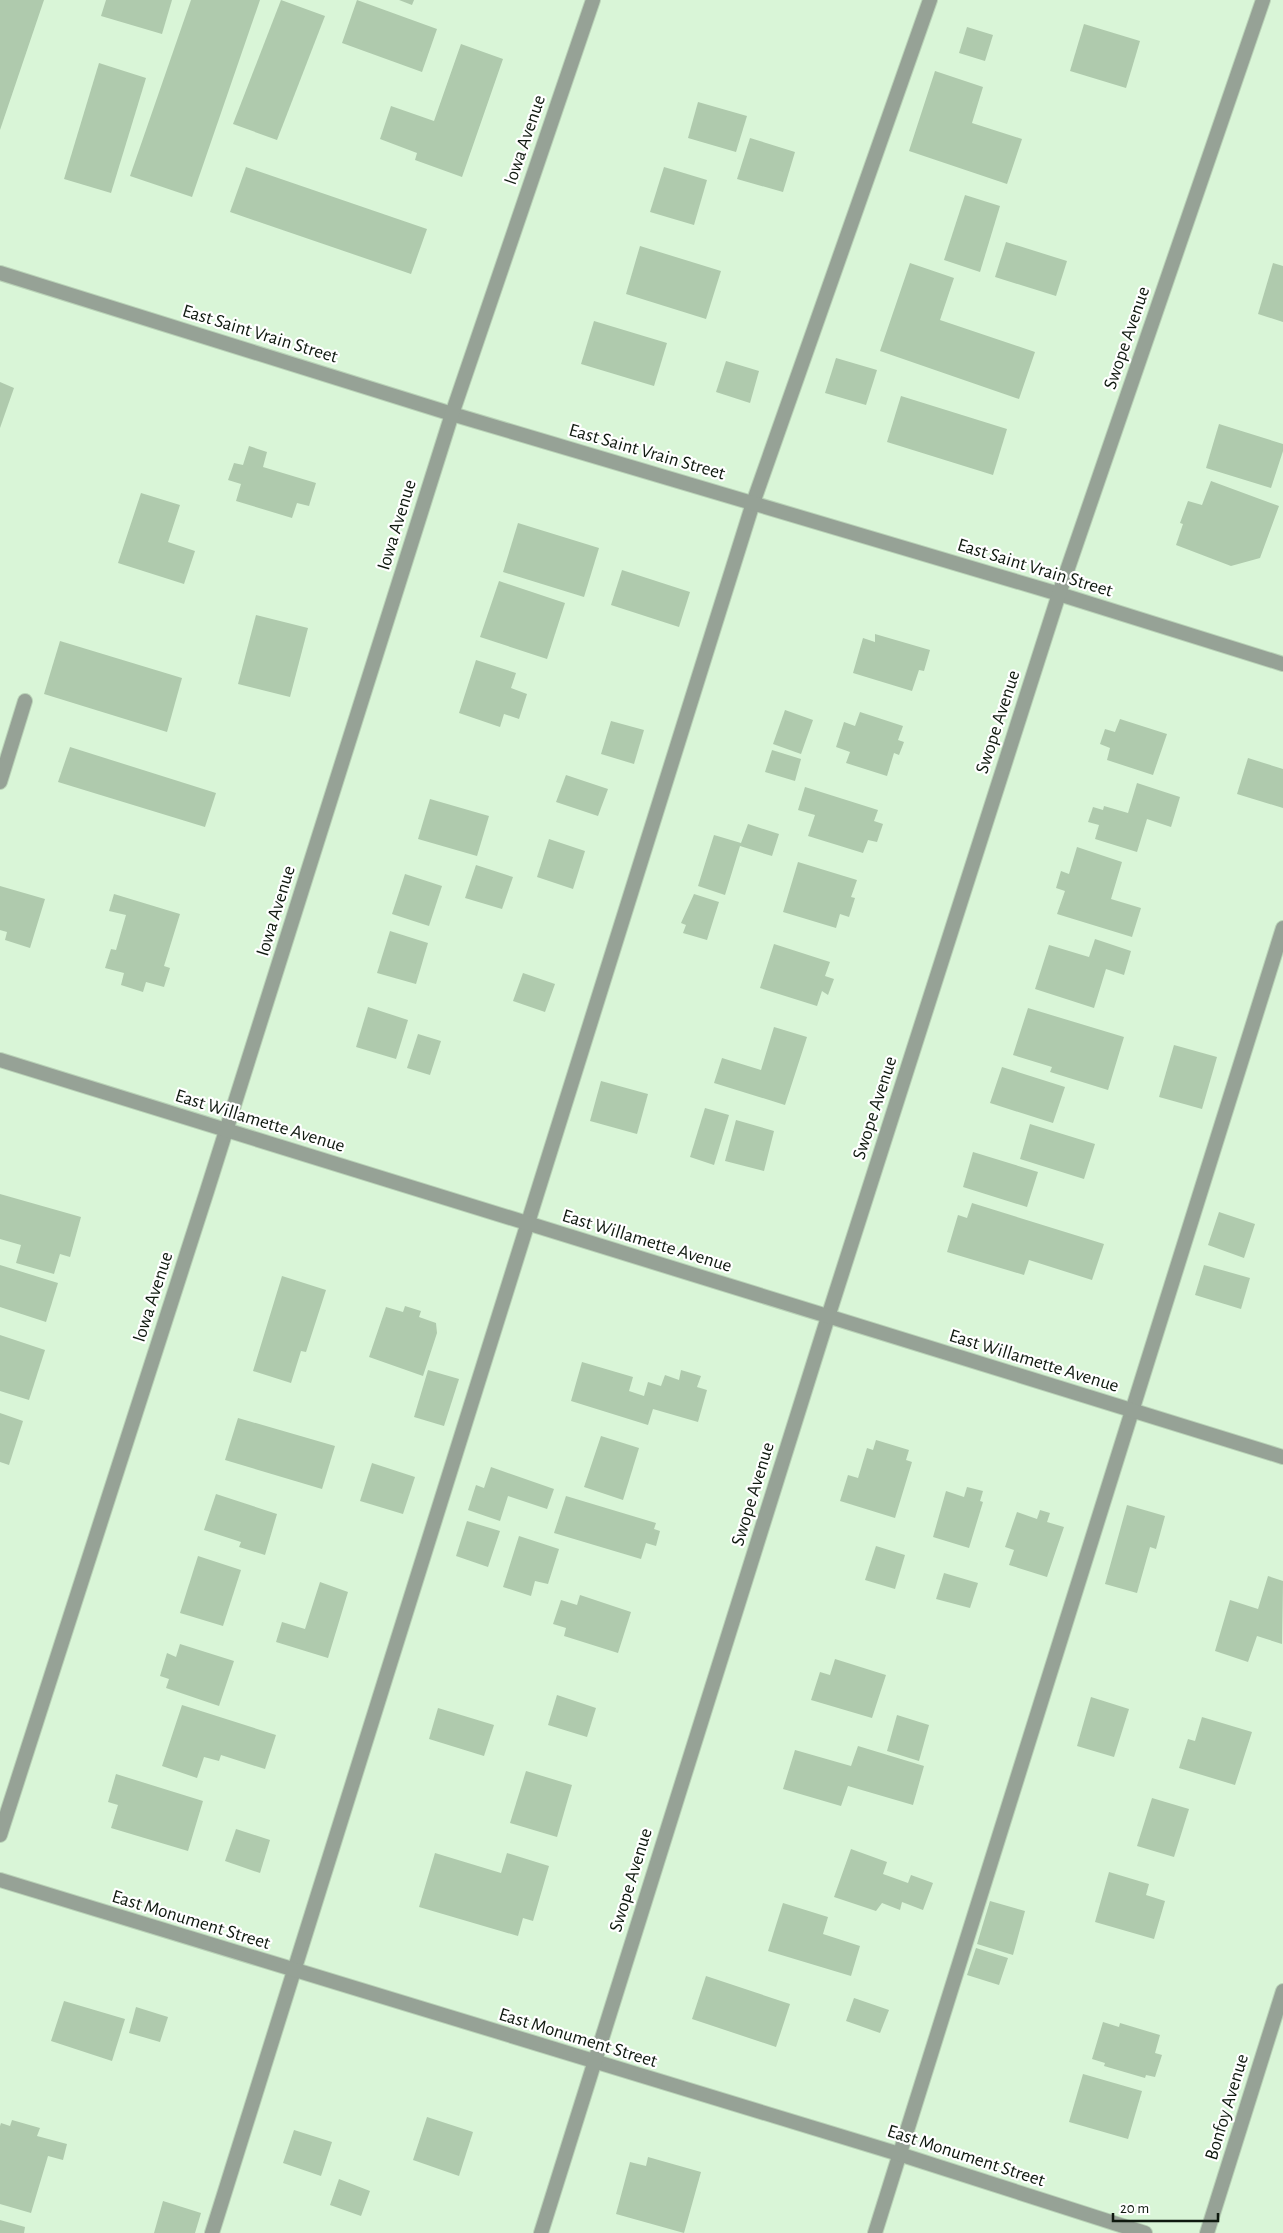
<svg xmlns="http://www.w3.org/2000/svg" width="1283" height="2233" font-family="'Alegreya Sans',sans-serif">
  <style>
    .building { fill: #afcaad }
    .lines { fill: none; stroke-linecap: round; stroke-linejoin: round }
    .service-casing { stroke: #b9d2b7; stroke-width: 16 }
    .minor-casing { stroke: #b9d2b7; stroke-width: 16 }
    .tertiary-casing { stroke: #b9d2b7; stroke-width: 16 }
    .service { stroke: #96a296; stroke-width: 14 }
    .minor { stroke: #96a296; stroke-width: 14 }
    .tertiary { stroke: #96a296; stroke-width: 14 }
    .labels { text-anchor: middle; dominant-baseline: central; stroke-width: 4.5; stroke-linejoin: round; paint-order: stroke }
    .street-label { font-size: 19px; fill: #0f190f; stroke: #fff }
  </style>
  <rect width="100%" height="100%" fill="#d9f5d7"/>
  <g class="building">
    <path d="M0,0h44l-44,130z"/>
    <path d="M106,0h66l-10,34 -61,-18z"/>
    <path d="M191,0h69l-68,197 -62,-21z"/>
    <path d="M281,0l44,16 -48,124 -44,-16z"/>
    <path d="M357,0l80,29 -15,43 -80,-29z"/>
    <path d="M399,0h15l-2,5z"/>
    <path d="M1084,24l56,17 -14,47 -56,-17z"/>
    <path d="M967,27l26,8 -8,26 -26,-8z"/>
    <path d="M461,44l42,15 -41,118 -47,-17 2,-7 -37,-14 11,-33 43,15z"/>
    <path d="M99,63l47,15 -35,115 -47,-14z"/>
    <path d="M935,71l48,16 -11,36 50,16 -15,45 -98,-33z"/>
    <path d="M698,102l49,14 -11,36 -48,-14z"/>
    <path d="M750,138l45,14 -12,40 -46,-13z"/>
    <path d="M246,167l181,62 -16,45 -181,-62z"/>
    <path d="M664,167l43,13 -13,45 -44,-13z"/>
    <path d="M965,195l35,11 -20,66 -36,-12z"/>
    <path d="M1006,242l61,19 -11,35 -61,-19z"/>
    <path d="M640,246l81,25 -15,48 -80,-25z"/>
    <path d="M910,263l44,15 -14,42 95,32 -16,47 -139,-48z"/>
    <path d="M1273,263l10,3v56l-25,-8z"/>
    <path d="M594,321l73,22 -13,43 -73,-22z"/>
    <path d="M836,358l41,12 -11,35 -41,-12z"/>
    <path d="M726,361l33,10 -9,32 -34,-11z"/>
    <path d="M0,382l14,6 -14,40z"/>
    <path d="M901,396l106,33 -14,46 -106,-33z"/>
    <path d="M1219,424l64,20v7l-12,37 -65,-20z"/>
    <path d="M249,446l18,6 -4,15 53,16 -7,23 -12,-3 -5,15 -56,-17 5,-17 -13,-4 6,-17 9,2z"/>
    <path d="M1211,481l68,25 -19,52 -29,8 -55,-21 7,-21 -3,-1 8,-22 14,4z"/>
    <path d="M141,493l39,12 -12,37 27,9 -11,33 -66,-21z"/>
    <path d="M518,523l81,25 -15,49 -81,-25z"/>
    <path d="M622,570l68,22 -11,35 -68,-22z"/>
    <path d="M499,581l66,22 -18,56 -67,-22z"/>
    <path d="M256,615l52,13 -18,69 -52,-13z"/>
    <path d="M875,634l55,16 -6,21 -5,-1 -7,21 -59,-18 10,-35 12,4z"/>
    <path d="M60,641l122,37 -15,54 -123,-38z"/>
    <path d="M476,660l40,13 -5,15 16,6 -8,25 -15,-5 -4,13 -41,-14z"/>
    <path d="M785,710l28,10 -12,34 -28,-10z"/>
    <path d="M860,712l43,14 -5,14 6,2 -5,13 -5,-2 -7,23 -41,-13 4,-11 -14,-5 8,-25 11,4z"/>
    <path d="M1120,719l47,15 -14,41 -46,-15 3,-12 -10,-4 5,-15 10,3z"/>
    <path d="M611,721l33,9 -10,34 -33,-10z"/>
    <path d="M70,747l146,46 -11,34 -147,-45z"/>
    <path d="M772,750l29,9 -6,22 -30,-9z"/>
    <path d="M1248,758l35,11v39l-46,-14z"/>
    <path d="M566,775l42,14 -10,27 -42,-14z"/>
    <path d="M1137,783l43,14 -9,30 -24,-8 -10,33 -42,-13 4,-14 -11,-3 5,-15 10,3 1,-4 24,7z"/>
    <path d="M805,787l73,23 -4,11 9,3 -6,18 -9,-2 -5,13 -55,-17 7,-21 -17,-5z"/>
    <path d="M430,799l59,17 -12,40 -59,-17z"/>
    <path d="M748,824l31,10 -7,22 -32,-10 -15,49 -27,-9 16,-51 27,8z"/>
    <path d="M549,839l36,12 -12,38 -36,-12z"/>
    <path d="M1077,847l45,15 -11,37 30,9 -9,29 -75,-23 8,-23 -9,-3 5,-17 8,3z"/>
    <path d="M798,862l59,18 -6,17 4,1 -6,19 -9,-3 -4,14 -53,-16z"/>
    <path d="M476,865l37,12 -11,32 -37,-11z"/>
    <path d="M405,874l37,12 -13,40 -37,-12z"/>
    <path d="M0,886l45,13 -15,49 -25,-8 2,-8 -7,-2z"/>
    <path d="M114,894l66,20 -16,52 6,2 -6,19 -18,-5 -3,10 -22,-7 3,-12 -19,-5 6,-19 5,1 10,-35 -17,-4z"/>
    <path d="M694,894l25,8 -12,38 -24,-7 3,-8 -5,-2z"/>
    <path d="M390,931l38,12 -12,41 -39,-11z"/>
    <path d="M1095,939l36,12 -7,24 -18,-6 -12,39 -59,-19 14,-44 40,12z"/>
    <path d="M774,944l56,18 -5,14 9,3 -6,16 -6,-4 -5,15 -57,-18z"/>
    <path d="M523,973l32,11 -10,28 -32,-11z"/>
    <path d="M368,1007l40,13 -12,39 -40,-12z"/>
    <path d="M1028,1008l96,29 -16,53 -58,-18 2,-5 -39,-12z"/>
    <path d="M774,1027l33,10 -22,68 -71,-22 8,-25 39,12z"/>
    <path d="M418,1034l23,7 -11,34 -23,-7z"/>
    <path d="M1174,1045l43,12 -15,52 -43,-12z"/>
    <path d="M1002,1067l63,20 -12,36 -63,-20z"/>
    <path d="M601,1081l47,13 -11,40 -47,-13z"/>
    <path d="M705,1108l24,7 -15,50 -24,-8z"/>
    <path d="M736,1120l38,11 -10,40 -39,-10z"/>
    <path d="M1030,1124l65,20 -11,35 -64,-20z"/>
    <path d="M973,1152l65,20 -11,35 -64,-20z"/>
    <path d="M0,1194l81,23 -11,40 -10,-3 -6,20 -38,-11 5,-18 -21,-6z"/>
    <path d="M972,1203l132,41 -12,36 -63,-20 -5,15 -77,-23 11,-37 9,3z"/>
    <path d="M1219,1212l36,12 -11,34 -36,-13z"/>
    <path d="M0,1265l58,18 -12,39 -46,-15z"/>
    <path d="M1204,1265l46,13 -9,31 -46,-14z"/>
    <path d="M282,1276l44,14 -20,62 -5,-1 -10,32 -38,-12z"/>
    <path d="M405,1306l16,5 -2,6 17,6 1,10 -14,43 -54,-19 17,-50 17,5z"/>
    <path d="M0,1335l45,15 -16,50 -29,-9z"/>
    <path d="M582,1362l51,15 -4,14 15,5 4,-14 13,4 4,-11 14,5 2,-10 20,6 -4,11 10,3 -9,32 -45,-13 -5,16 -77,-24z"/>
    <path d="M428,1370l31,9 -15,47 -30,-9z"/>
    <path d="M0,1413l23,8 -14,44 -9,-3z"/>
    <path d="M238,1418l97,28 -13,43 -97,-29z"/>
    <path d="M601,1436l38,12 -16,52 -39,-13z"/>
    <path d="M876,1440l33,10 -3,10 6,2 -17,56 -55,-17 8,-26 10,3 9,-30 6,2z"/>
    <path d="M372,1463l43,14 -12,37 -43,-13z"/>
    <path d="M491,1467l63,22 -7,20 -39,-13 -8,25 -32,-11 8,-25 8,3z"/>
    <path d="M967,1487l16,4 -3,10 3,1 -14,46 -36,-11 13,-46 18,6z"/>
    <path d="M216,1494l61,20 -12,41 -26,-8 2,-5 -37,-12z"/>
    <path d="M566,1496l90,27 -2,6 6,2 -4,15 -10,-3 -5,16 -87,-26z"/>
    <path d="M1127,1505l38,11 -9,33 -6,-2 -13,46 -32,-9z"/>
    <path d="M1040,1510l10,3 -3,9 17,5 -17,50 -38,-12 5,-15 -9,-3 12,-35 20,7z"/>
    <path d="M467,1521l33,10 -12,36 -32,-11z"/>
    <path d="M519,1536l40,13 -11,35 -13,-3 -4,15 -28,-9z"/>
    <path d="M876,1546l29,9 -10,34 -30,-9z"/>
    <path d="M198,1556l43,14 -18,56 -43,-13z"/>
    <path d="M944,1573l34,10 -8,25 -34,-9z"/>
    <path d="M1268,1576l15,5 -1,63 -25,-8 -9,26 -33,-11 15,-51 28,9z"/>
    <path d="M320,1582l28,10 -20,66 -52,-16 6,-20 23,7z"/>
    <path d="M580,1595l51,17 -13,41 -54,-17 2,-8 -13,-4 8,-24 16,5z"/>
    <path d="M180,1644l54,17 -15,45 -53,-18 3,-9 -9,-3 7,-23 9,4z"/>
    <path d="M835,1659l51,16 -14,43 -61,-18 9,-28 10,3z"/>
    <path d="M557,1695l39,13 -9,29 -39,-12z"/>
    <path d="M1091,1697l38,12 -15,48 -37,-11z"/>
    <path d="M182,1705l94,30 -11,34 -44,-14 -2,6 -15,-4 -7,21 -35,-12z"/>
    <path d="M438,1708l56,17 -10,31 -55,-17z"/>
    <path d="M897,1715l32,10 -10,36 -32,-10z"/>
    <path d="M1202,1717l50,15 -17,53 -56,-17 9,-29 7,2z"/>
    <path d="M858,1746l66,20 -11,39 -65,-19 -7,20 -58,-17 12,-39 56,16z"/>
    <path d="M526,1771l46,14 -15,52 -47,-14z"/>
    <path d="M116,1774l87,27 -15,50 -77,-23 7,-23 -10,-3z"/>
    <path d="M1152,1798l37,11 -15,48 -37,-11z"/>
    <path d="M236,1829l34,11 -10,33 -35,-12z"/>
    <path d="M851,1849l36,13 -4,12 25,9 3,-8 22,8 -10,27 -21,-8 -2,8 -18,-7 -6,8 -42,-14z"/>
    <path d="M435,1853l66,20 6,-20 42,13 -16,55 -10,-3 -5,18 -99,-29z"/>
    <path d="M1109,1872l40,12 -3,11 19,6 -11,38 -59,-17z"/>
    <path d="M990,1901l35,10 -12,44 -36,-11z"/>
    <path d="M783,1903l45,14 -5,17 37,12 -9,30 -83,-25z"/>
    <path d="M976,1948l32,10 -9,27 -32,-10z"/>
    <path d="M706,1976l84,28 -14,43 -84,-28z"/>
    <path d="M854,1998l35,12 -9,23 -34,-12z"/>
    <path d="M64,2001l61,18 -13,42 -61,-20z"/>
    <path d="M136,2007l32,10 -8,25 -31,-9z"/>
    <path d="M1103,2022l16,5 1,-4 40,12 -5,18 7,2 -7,22 -9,-2 -1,3 -41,-12 1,-3 -13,-4z"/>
    <path d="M1083,2074l59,17 -14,48 -59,-17z"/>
    <path d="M427,2117l46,15 -14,44 -46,-16z"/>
    <path d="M12,2120l28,8 -3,8 30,8 -4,16 -15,-4 -17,57 -31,-9v-78l1,-3 9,3z"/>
    <path d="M294,2130l38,12 -11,34 -38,-13z"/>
    <path d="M648,2157l53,15 -17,61 -68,-19 14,-52 16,4z"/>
    <path d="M339,2179l31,12 -9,25 -31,-11z"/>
    <path d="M163,2201l38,12 -6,20h-41z"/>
    <path d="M0,2220l25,7 -1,6h-24z"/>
  </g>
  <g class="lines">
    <g class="service-casing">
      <g id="service">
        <path d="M0,782l25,-81"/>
        <path d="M212,2233l541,-1730 177,-503"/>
        <path d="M875,2233l408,-1305"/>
      </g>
    </g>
    <g class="minor-casing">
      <g id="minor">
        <path d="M0,273l452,141 607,180 224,70"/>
        <path d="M0,1835l207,-644 245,-777 141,-414"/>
        <path d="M0,1880l899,274 246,79"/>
        <path d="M541,2233l287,-916 231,-723 204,-594"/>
        <path d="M1207,2233l76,-242"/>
      </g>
    </g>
    <g class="tertiary-casing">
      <path id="tertiary" d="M0,1060l1283,397"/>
    </g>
    <use href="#service" class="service"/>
    <use href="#minor" class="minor"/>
    <use href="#tertiary" class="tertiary"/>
  </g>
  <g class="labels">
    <g class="street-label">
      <text transform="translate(525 140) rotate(-71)">Iowa Avenue</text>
      <text transform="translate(260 334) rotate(17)">East Saint Vrain Street</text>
      <text transform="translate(1127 338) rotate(-71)">Swope Avenue</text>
      <text transform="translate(647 452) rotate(16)">East Saint Vrain Street</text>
      <text transform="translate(397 525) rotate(-73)">Iowa Avenue</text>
      <text transform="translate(1035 568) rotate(17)">East Saint Vrain Street</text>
      <text transform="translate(998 722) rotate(-72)">Swope Avenue</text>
      <text transform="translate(276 911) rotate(-73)">Iowa Avenue</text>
      <text transform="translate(875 1108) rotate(-72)">Swope Avenue</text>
      <text transform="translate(260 1121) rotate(17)">East Willamette Avenue</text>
      <text transform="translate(647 1241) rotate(17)">East Willamette Avenue</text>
      <text transform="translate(153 1297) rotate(-72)">Iowa Avenue</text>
      <text transform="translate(1034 1361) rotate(17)">East Willamette Avenue</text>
      <text transform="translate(753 1494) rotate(-73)">Swope Avenue</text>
      <text transform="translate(631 1880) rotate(-73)">Swope Avenue</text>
      <text transform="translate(191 1920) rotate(17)">East Monument Street</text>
      <text transform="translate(578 2038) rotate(17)">East Monument Street</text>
      <text transform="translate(1227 2107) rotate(-73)">Bonfoy Avenue</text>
      <text transform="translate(966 2156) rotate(18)">East Monument Street</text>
    </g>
  </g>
  <path d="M1113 2213v8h105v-8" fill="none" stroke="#0f190f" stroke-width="2.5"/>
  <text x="1120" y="2213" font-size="15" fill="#0f190f" stroke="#ffffff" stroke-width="4" paint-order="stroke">20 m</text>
</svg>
